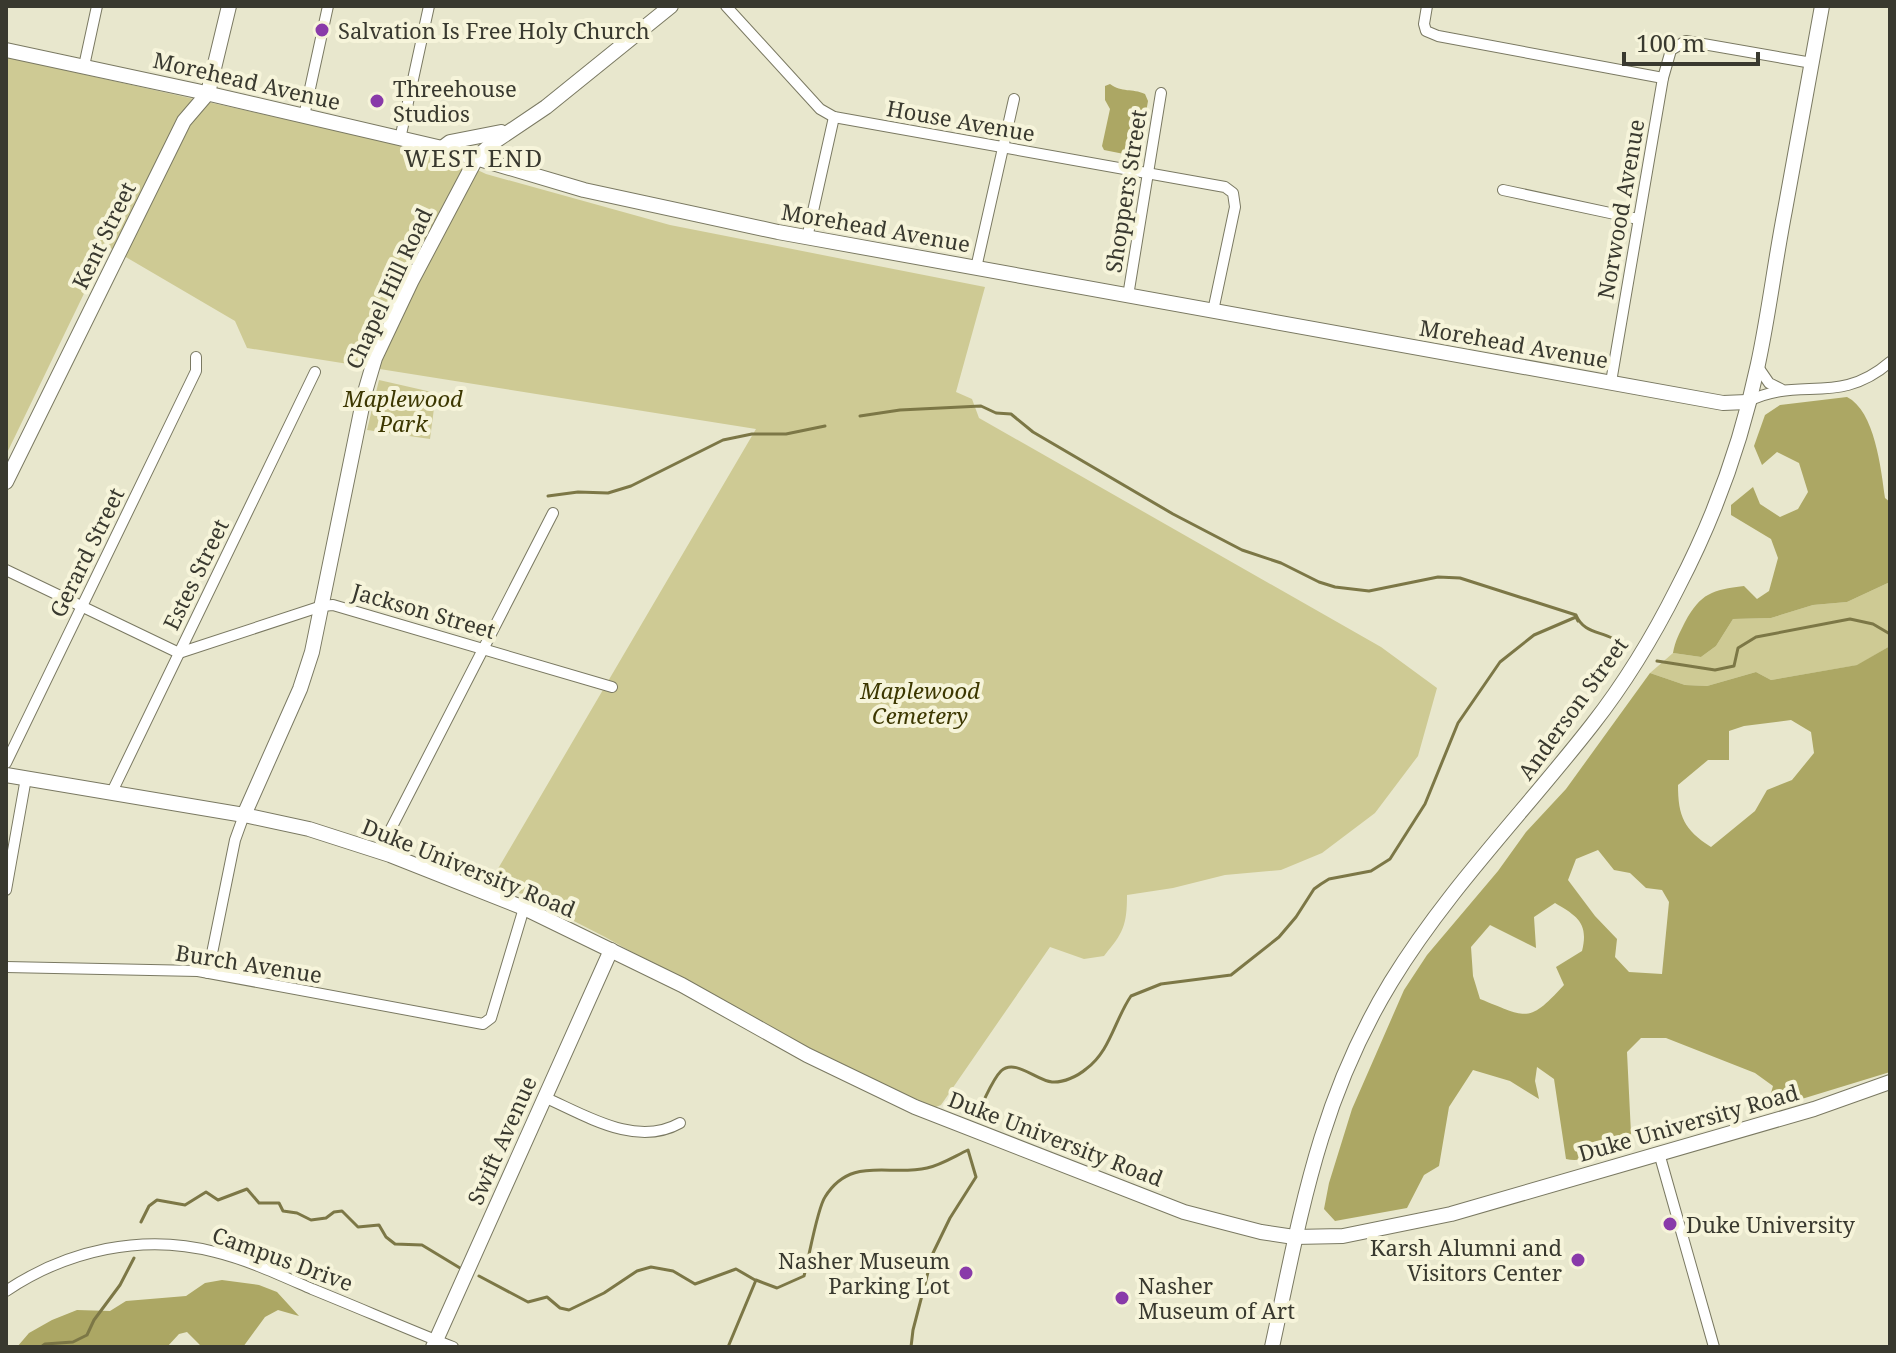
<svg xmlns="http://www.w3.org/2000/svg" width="1896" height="1353" font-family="'Noto Serif',serif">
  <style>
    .green { fill: #ceca94 }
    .forest { fill: #aca764; fill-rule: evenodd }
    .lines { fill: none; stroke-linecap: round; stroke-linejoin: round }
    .stream { stroke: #7c7746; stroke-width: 3 }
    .street-casing { stroke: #7a7962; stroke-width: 12 }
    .secondary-casing { stroke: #7a7962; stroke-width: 16 }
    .street { stroke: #fff; stroke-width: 10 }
    .secondary { stroke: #fff; stroke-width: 14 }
    .poi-dot { fill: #893aa9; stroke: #f6f4da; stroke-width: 3 }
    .labels { text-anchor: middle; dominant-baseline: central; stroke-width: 8; stroke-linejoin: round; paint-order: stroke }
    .poi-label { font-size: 22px; fill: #39392f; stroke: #f6f4da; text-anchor: start }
    .street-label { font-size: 22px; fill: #39392f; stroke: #f6f4da }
    .park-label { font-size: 22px; font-style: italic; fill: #3c3700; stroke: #f6f4da }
    .neighbourhood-label { font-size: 24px; letter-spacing: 2px; fill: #39392f; stroke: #f6f4da }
  </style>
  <rect width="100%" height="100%" fill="#e8e7cd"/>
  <g class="green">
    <path d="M6,57l440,98 40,19 184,51 315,62 -29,105 16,7 7,19 402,229 56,41 -19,68 -43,57 -53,40 -41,17 -56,5 -52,13 -46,7c0,31 -4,38 -23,61l-20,3 -34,-12 -109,158 -8,3 -124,-57 -204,-114 -113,-58 264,-450 -509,-81 -12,-27 -128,-75 -101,209z"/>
    <path d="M379,380l57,13 -6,46 -63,-9z"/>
    <path d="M1890,582v64l-32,19 -87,15 -15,-8 -49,14 -22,-1 -35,-12 23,-20 28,4 15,-11 17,-27 38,-1 42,-13 34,-3z"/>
  </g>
  <g class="forest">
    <path d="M1110,84c12,9 22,4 35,10l3,7 -9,52 -5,3 -30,-6 -2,-4 8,-37 -5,-9v-14z"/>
    <path d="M1847,397c28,14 34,72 38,101l5,4v80l-43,20 -34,3 -42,13 -38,1 -17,27 -15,11 -28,-4c2,-12 7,-21 12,-31 16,-29 27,-32 59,-36l13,13 12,-8 9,-33 -7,-19 -40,-24v-10l22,-18 7,17 20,13 18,-8 10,-17 -9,-29 -22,-11 -15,13 -8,-19 11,-31 15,-10z"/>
    <path d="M1890,646v426l-124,38 7,-24 -18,-13 -89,-35h-25l-14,14 4,82c-17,13 -43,30 -65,25l-12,-80 -17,-12 -2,14 4,18 -29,-18 -37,-11 -24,37 -10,59 -15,9 -17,33 -72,13 -11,-12 5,-26 23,-74 52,-119 23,-35 71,-84 28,-39 40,-43 84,-116 35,12 22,1 49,-14 15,8 86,-15zM1791,720l20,12 3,21 -22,27 -25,10 -12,21 -44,36c-27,-17 -33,-31 -33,-62l30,-25h21v-29l15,-5zM1598,850l16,20 16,3 16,15 16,2 7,12 -7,72 -33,-2 -14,-15 2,-18 -22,-23 -27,-36 8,-21zM1555,903c22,13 34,20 27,48l-26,16 8,18c-36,39 -36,33 -84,14l-7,-23 -2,-29 19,-22 46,23 -2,-31z"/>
    <path d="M222,1280l37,5 18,7 22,24 -21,-6 -13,7 -22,30h-41l-15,-15 -8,2 -12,13h-150l12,-14 23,-13 25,-10 33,1 16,-10 60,-5 19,-13z"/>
  </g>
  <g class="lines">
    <g class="stream">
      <path d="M860,416l40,-6 81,-4 15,7 15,1 22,18 140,82 69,36 39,13 38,19 16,5 34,4 69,-14 22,1 116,37c7,17 22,16 36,23 4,2 8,6 12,9"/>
      <path d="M548,496l30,-4 30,1 23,-7 92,-46 29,-6h34l39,-8"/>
      <path d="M1657,661l58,9 19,-4 4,-18 18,-11 94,-18 23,5 17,10"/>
      <path d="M977,1113c8,-12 14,-32 24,-42 14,-13 36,10 51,11 11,1 26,-6 34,-13 24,-17 29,-50 45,-73l30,-12 70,-9 48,-38 17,-20 18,-28 7,-5 8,-5 42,-8 19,-12 35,-55 33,-81 42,-61 34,-27 42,-18 2,4"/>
      <path d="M141,1222l8,-16 8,-6 28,5 21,-13 12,8 29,-11 12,14h20l4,8 14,2 14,7 15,-2 8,-6 8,-1 16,16 21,-2 7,12 9,7 27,1 38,23"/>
      <path d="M479,1276l49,26 19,-5 13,11 9,2 35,-17 33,-22 14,-4 22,4 22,13 41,-15 19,11"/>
      <path d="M41,1347l4,-3 28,-2 14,-7 7,-15 26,-35 14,-27"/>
      <path d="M728,1347l28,-67 21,8 27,-12c5,-18 13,-67 21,-79 26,-42 64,-20 102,-29 14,-3 28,-12 41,-18l8,27 -26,41 -17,35 -20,77 -2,17"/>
    </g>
    <g class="street-casing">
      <g id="street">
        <path d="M726,6l94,103 14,8 391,70 8,6 2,14 -22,104"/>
        <path d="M1427,6l-3,18 2,7 12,5 225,42"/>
        <path d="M84,66l13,-60"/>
        <path d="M304,116l24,-110"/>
        <path d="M400,139l29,-133"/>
        <path d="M1503,190l135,29"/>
        <path d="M807,238l27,-121"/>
        <path d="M976,268l38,-169"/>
        <path d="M1128,296l33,-203"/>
        <path d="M1758,367l11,16 12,6"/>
        <path d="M1611,382l52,-304 8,-28 15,-9 126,22"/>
        <path d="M1747,402c52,-27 91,5 143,-40"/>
        <path d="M6,570l173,83 143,-47 11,-1 279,82"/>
        <path d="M6,763l190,-392v-14"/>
        <path d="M111,794l204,-422"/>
        <path d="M379,852l174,-339"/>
        <path d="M6,890l20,-112"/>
        <path d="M6,967l192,4 285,53 8,-6 33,-110"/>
        <path d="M208,973l27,-133 9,-25"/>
        <path d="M544,1097c41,18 92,51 136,26"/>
        <path d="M1659,1153l55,194"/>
        <path d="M6,1291c61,-41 137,-58 209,-39 33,8 65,23 97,37 47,19 93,39 141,58"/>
      </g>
    </g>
    <g class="secondary-casing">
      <g id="secondary">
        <path d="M6,50l191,41 245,57 142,42 194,42 945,171 24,-1"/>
        <path d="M442,148l8,-6 51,-10"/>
        <path d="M6,482l178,-361 24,-28 21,-87"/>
        <path d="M6,775l238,40 65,14 81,26 134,53 158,77 125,70 108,52 269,105 77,20 33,5 49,-1 108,-22 363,-105 76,-27"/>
        <path d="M244,815l56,-126 12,-37 53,-260 10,-34 36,-76 66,-125 17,-15 52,-35 125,-101"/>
        <path d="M433,1347l178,-397"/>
        <path d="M1272,1347c29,-133 46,-245 119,-365 56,-92 134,-171 201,-257 33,-42 62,-90 86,-138 36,-69 64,-147 80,-223 11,-51 17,-103 27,-154 12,-68 25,-136 37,-204"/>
      </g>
    </g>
    <use href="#street" class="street"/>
    <use href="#secondary" class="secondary"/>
  </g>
  <g class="poi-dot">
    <circle cx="322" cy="30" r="8"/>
    <circle cx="377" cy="101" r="8"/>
    <circle cx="1670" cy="1224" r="8"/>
    <circle cx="1578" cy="1260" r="8"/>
    <circle cx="966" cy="1273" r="8"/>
    <circle cx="1122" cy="1298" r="8"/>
  </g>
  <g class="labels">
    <g class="poi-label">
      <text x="338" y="30">Salvation Is Free Holy Church</text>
      <text x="393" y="88">Threehouse<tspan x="393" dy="25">Studios</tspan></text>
      <text x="1686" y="1224">Duke University</text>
      <text x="1562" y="1247" text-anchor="end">Karsh Alumni and<tspan x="1562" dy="25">Visitors Center</tspan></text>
      <text x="950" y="1260" text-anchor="end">Nasher Museum<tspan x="950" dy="25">Parking Lot</tspan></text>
      <text x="1138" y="1285">Nasher<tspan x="1138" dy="25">Museum of Art</tspan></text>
    </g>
    <g class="street-label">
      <text transform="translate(247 80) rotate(13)">Morehead Avenue</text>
      <text transform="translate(961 120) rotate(10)">House Avenue</text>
      <text transform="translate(1125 191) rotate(-81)">Shoppers Street</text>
      <text transform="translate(1620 209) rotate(-80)">Norwood Avenue</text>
      <text transform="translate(876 227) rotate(10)">Morehead Avenue</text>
      <text transform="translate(103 235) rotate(-64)">Kent Street</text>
      <text transform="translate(388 288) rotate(-65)">Chapel Hill Road</text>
      <text transform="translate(1514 343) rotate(10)">Morehead Avenue</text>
      <text transform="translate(86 552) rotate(-64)">Gerard Street</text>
      <text transform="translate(195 574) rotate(-64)">Estes Street</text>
      <text transform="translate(424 610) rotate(16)">Jackson Street</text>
      <text transform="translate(1572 708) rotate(-54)">Anderson Street</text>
      <text transform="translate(469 867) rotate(22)">Duke University Road</text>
      <text transform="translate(249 963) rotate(9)">Burch Avenue</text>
      <text transform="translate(1688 1122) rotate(-16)">Duke University Road</text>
      <text transform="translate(1056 1138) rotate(21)">Duke University Road</text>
      <text transform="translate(501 1140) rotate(-66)">Swift Avenue</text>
      <text transform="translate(283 1258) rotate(20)">Campus Drive</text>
    </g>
    <g class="park-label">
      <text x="403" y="398">Maplewood<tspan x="403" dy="25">Park</tspan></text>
      <text x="920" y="690">Maplewood<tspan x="920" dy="25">Cemetery</tspan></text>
    </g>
    <g class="neighbourhood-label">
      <text x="474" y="157">WEST END</text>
    </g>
  </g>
  <rect width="1896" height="1353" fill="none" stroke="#39392f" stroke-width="16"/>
  <path d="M1624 52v12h134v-12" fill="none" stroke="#39392f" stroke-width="4"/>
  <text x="1636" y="52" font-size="24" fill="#39392f" stroke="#f6f4da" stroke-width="6" paint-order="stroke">100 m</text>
</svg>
